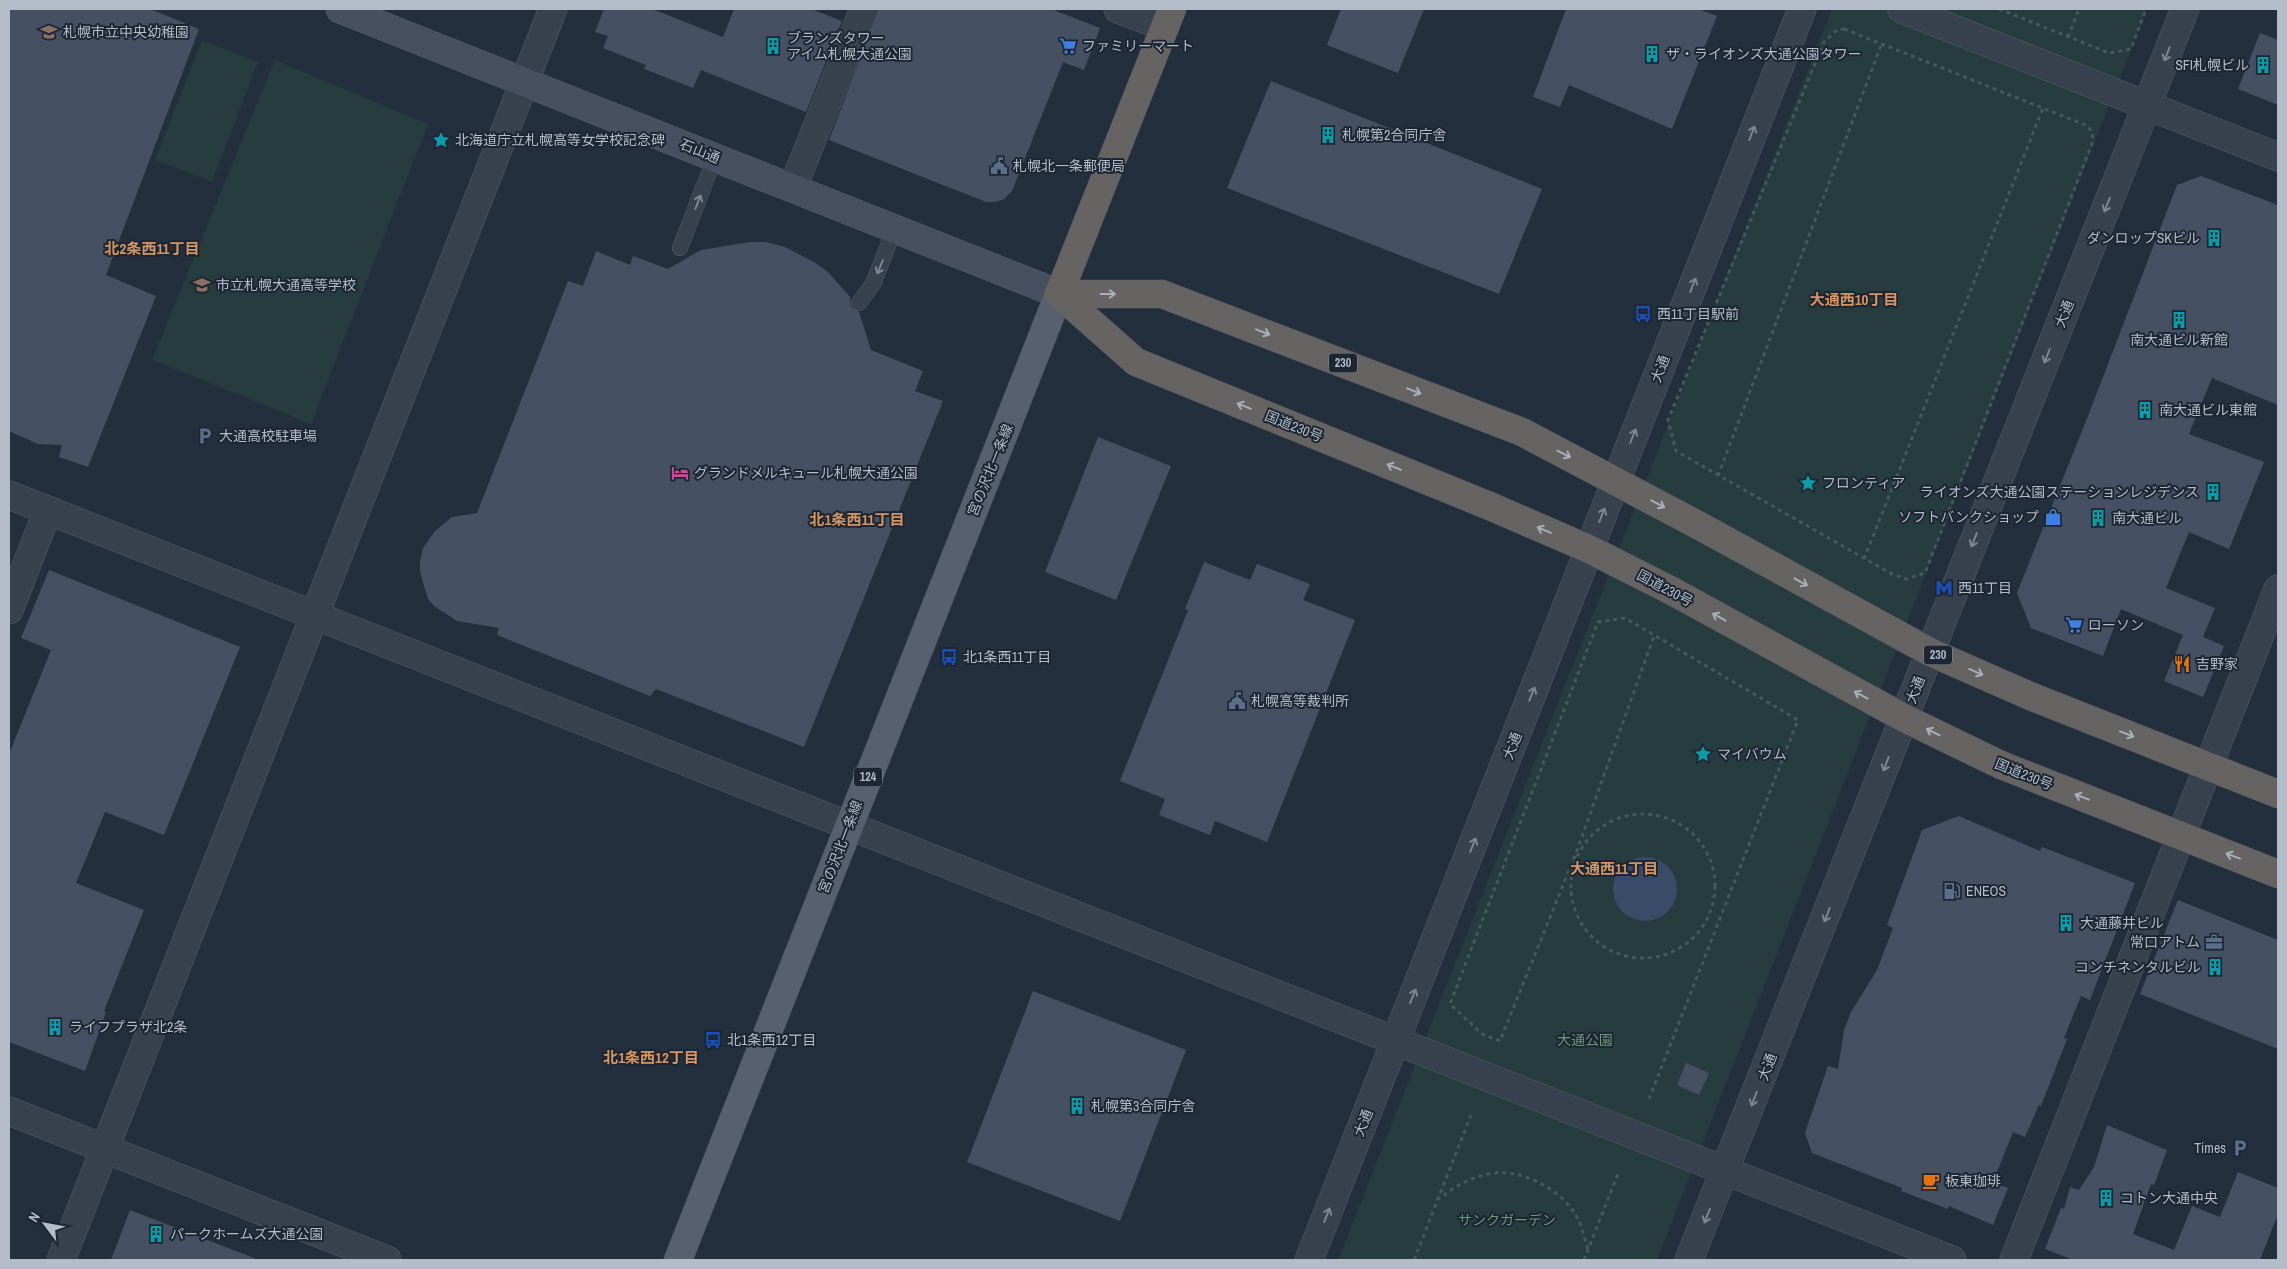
<svg xmlns="http://www.w3.org/2000/svg" width="2287" height="1269" font-family="'Archivo Narrow','Noto Sans JP',sans-serif">
  <style>
    .green { fill: #263c3f }
    .water { fill: #394c67 }
    .building { fill: #455162 }
    .lines { fill: none; stroke-linecap: round; stroke-linejoin: round }
    .service-casing { stroke: #565f6c; stroke-width: 16 }
    .minor-casing { stroke: #565f6c; stroke-width: 29 }
    .tertiary-casing { stroke: #565f6c; stroke-width: 29 }
    .secondary-casing { stroke: #565f6c; stroke-width: 29 }
    .primary-casing { stroke: #414a57; stroke-width: 29 }
    .trunk-casing { stroke: #434c59; stroke-width: 29 }
    .path { stroke: #44595c; stroke-width: 3; stroke-dasharray: 4 4; stroke-linecap: butt }
    .service { stroke: #38414e; stroke-width: 15 }
    .minor { stroke: #38414e; stroke-width: 28 }
    .tertiary { stroke: #38414e; stroke-width: 28 }
    .secondary { stroke: #465061; stroke-width: 28 }
    .primary { stroke: #56606e; stroke-width: 28 }
    .trunk { stroke: #656462; stroke-width: 28 }
    .oneway { stroke: #7c8592 }
    .oneway2 { stroke: #a8afba }
    .labels { text-anchor: middle; dominant-baseline: central; stroke-width: 4; stroke-linejoin: round; paint-order: stroke }
    .shield { fill: #1d2633; stroke: #878f9c; stroke-width: 1 }
    .shield-label { font-size: 12px; font-weight: bold; fill: #b4bcc9 }
    .poi-label { font-size: 14px; fill: #b4bcc9; stroke: #1d2633; text-anchor: start }
    .street-label { font-size: 14px; fill: #b4bcc9; stroke: #1d2633 }
    .park-label { font-size: 14px; fill: #6b9a76; stroke: #1d2633 }
    .neighbourhood-label { font-size: 15px; font-weight: bold; fill: #d59563; stroke: #1d2633 }
  </style>
  <rect width="100%" height="100%" fill="#242f3e"/>
  <g class="green">
    <path d="M1832,9h315l-490,1251h-319z"/>
    <path d="M202,40l56,22 -46,120 -57,-22z"/>
    <path d="M275,60l153,64 -117,300 -159,-64z"/>
  </g>
  <circle class="water" cx="1645" cy="889" r="32"/>
  <g class="building">
    <path d="M9,9h141l49,20 -93,246 50,21 -68,171 -29,-10 3,-12 -24,-1 -29,-13z"/>
    <path d="M604,9h48l71,28 11,-28h77l31,12 -36,91 -105,-42 -8,18 -49,-19 2,-4 -43,-17 5,-12 -13,-4z"/>
    <path d="M879,9h172l49,19 -16,42 -21,-8 -51,129 -8,8 -8,3h-10l-157,-62z"/>
    <path d="M1341,9h83l-26,64 -71,-28z"/>
    <path d="M1566,9h132l19,7 -45,113 -103,-44 -9,22 -27,-10z"/>
    <path d="M2260,33l18,7v65l-40,-16z"/>
    <path d="M1271,81l271,108 -43,105 -272,-106z"/>
    <path d="M2201,176l77,29v200l-66,-27 -23,56 75,28 -35,87 -40,-17 -23,56 49,20 -12,29 21,9 -21,51 -39,-16 19,-46 -62,-26 -18,47 -72,-28 -14,-35 69,-172 91,-236z"/>
    <path d="M750,242h16l19,5 29,15 14,10 22,25 1,10 8,5 12,38 52,21 -8,20 28,10 -139,346 -148,-58 -6,7 -153,-61 2,-7 -42,-7 -23,-15 -6,-7 -8,-27v-11l3,-13 12,-17 17,-14 25,-4 91,-232 15,5 13,-35 34,14 3,-9 35,13 33,-19z"/>
    <path d="M1098,437l73,29 -55,134 -71,-28z"/>
    <path d="M1204,562l46,18 7,-16 53,20 -7,16 52,20 -88,222 -52,-21 -5,14 -51,-20 6,-16 -45,-18 68,-171 -3,-1z"/>
    <path d="M49,570l191,77 -76,188 -59,-23 -29,71 68,27 -40,101 2,1 -21,59 -76,-29v-288l42,-104 -30,-12z"/>
    <path d="M1959,816l81,35 2,-4 93,36 -45,117 -9,-4 -17,42 3,1 -26,67 -2,-1 -14,32 -12,-5 -20,50 15,6 -15,37 -44,-19 -1,3 -47,-18 1,-3 -90,-35 -7,-20 23,-67 10,3 6,-39 7,-18 26,-42 16,-42 -6,-3 35,-95z"/>
    <path d="M2178,900l100,40v109l-138,-55z"/>
    <path d="M1033,991l153,59 -66,171 -153,-59z"/>
    <path d="M1686,1063l23,10 -10,22 -22,-10z"/>
    <path d="M2107,1125l60,25 -13,35 -3,-1 -18,50 41,16 18,-44 28,11 18,-45 40,16v26l-18,46h-186l-29,-11 16,-41 3,1 6,-22 9,3 15,-23z"/>
    <path d="M130,1210l124,48v2h-143z"/>
  </g>
  <g class="lines">
    <g class="service-casing">
      <g id="service">
        <path d="M680,248l35,-91"/>
        <path d="M859,303l14,-19 22,-56"/>
      </g>
    </g>
    <g class="minor-casing">
      <g id="minor">
        <path d="M1118,9l47,18"/>
        <path d="M793,187l71,-178"/>
        <path d="M9,610l39,-100"/>
        <path d="M2014,1260l264,-671"/>
      </g>
    </g>
    <g class="tertiary-casing">
      <g id="tertiary">
        <path d="M1902,9l376,148"/>
        <path d="M9,495l1943,765"/>
        <path d="M9,1111l378,149"/>
        <path d="M61,1260l492,-1251"/>
        <path d="M1309,1260l493,-1251"/>
        <path d="M1689,1260l496,-1251"/>
      </g>
    </g>
    <g class="secondary-casing">
      <path id="secondary" d="M340,9l719,285"/>
    </g>
    <g class="primary-casing">
      <path id="primary" d="M678,1260l381,-966"/>
    </g>
    <g class="trunk-casing">
      <g id="trunk">
        <path d="M1059,294l77,68 356,145 97,42 83,42 232,127 97,47 277,109"/>
        <path d="M1059,294h103l360,138 176,93 232,127 100,44 248,98"/>
        <path d="M1059,294l113,-285"/>
      </g>
    </g>
    <g class="path">
      <path d="M1999,9l110,44 22,-4 15,-40"/>
      <path d="M1844,29l244,97 4,7 1,8 -168,432 -19,6 -16,-6 -214,-122 -8,-31 156,-378 13,-12z"/>
      <path d="M2068,37l11,-28"/>
      <path d="M1718,476l164,-433"/>
      <path d="M1864,559l179,-451"/>
      <circle cx="1643" cy="886" r="72"/>
      <path d="M1649,1099l149,-379 -173,-102 -27,4 -148,382 32,30 18,7 76,-188 78,-217"/>
      <path d="M1437,1200c15,-11 28,-20 47,-25 36,-10 81,15 96,48 3,8 5,17 8,26"/>
      <path d="M1414,1260l57,-145"/>
      <path d="M1584,1260l34,-86"/>
    </g>
    <use href="#service" class="service"/>
    <use href="#minor" class="minor"/>
    <use href="#tertiary" class="tertiary"/>
    <use href="#secondary" class="secondary"/>
    <use href="#primary" class="primary"/>
    <use href="#trunk" class="trunk"/>
  </g>
  <defs><path id="oneway-shaft" d="M-6 0H5M1.5-3L5.5 0L1.5 3" fill="none" stroke-width="1.6" stroke-linecap="round" stroke-linejoin="round" transform="scale(1.25)"/></defs>
  <g class="oneway">
    <use href="#oneway-shaft" transform="translate(2167 54) rotate(111)"/>
    <use href="#oneway-shaft" transform="translate(1752 133) rotate(-69)"/>
    <use href="#oneway-shaft" transform="translate(698 202) rotate(-69)"/>
    <use href="#oneway-shaft" transform="translate(2107 205) rotate(112)"/>
    <use href="#oneway-shaft" transform="translate(880 267) rotate(112)"/>
    <use href="#oneway-shaft" transform="translate(1693 285) rotate(-69)"/>
    <use href="#oneway-shaft" transform="translate(2047 356) rotate(112)"/>
    <use href="#oneway-shaft" transform="translate(1633 436) rotate(-68)"/>
    <use href="#oneway-shaft" transform="translate(1602 515) rotate(-69)"/>
    <use href="#oneway-shaft" transform="translate(1974 540) rotate(112)"/>
    <use href="#oneway-shaft" transform="translate(1532 694) rotate(-68)"/>
    <use href="#oneway-shaft" transform="translate(1886 764) rotate(111)"/>
    <use href="#oneway-shaft" transform="translate(1473 845) rotate(-68)"/>
    <use href="#oneway-shaft" transform="translate(1827 915) rotate(111)"/>
    <use href="#oneway-shaft" transform="translate(1413 996) rotate(-68)"/>
    <use href="#oneway-shaft" transform="translate(1754 1099) rotate(111)"/>
    <use href="#oneway-shaft" transform="translate(1327 1215) rotate(-68)"/>
    <use href="#oneway-shaft" transform="translate(1707 1216) rotate(112)"/>
  </g>
  <g class="oneway2">
    <use href="#oneway-shaft" transform="translate(1108 294)"/>
    <use href="#oneway-shaft" transform="translate(1263 332) rotate(21)"/>
    <use href="#oneway-shaft" transform="translate(1414 391) rotate(21)"/>
    <use href="#oneway-shaft" transform="translate(1244 406) rotate(-158)"/>
    <use href="#oneway-shaft" transform="translate(1564 454) rotate(27)"/>
    <use href="#oneway-shaft" transform="translate(1394 467) rotate(-158)"/>
    <use href="#oneway-shaft" transform="translate(1658 504) rotate(28)"/>
    <use href="#oneway-shaft" transform="translate(1544 530) rotate(-157)"/>
    <use href="#oneway-shaft" transform="translate(1801 582) rotate(29)"/>
    <use href="#oneway-shaft" transform="translate(1719 617) rotate(-151)"/>
    <use href="#oneway-shaft" transform="translate(1976 672) rotate(24)"/>
    <use href="#oneway-shaft" transform="translate(1861 695) rotate(-152)"/>
    <use href="#oneway-shaft" transform="translate(1933 732) rotate(-154)"/>
    <use href="#oneway-shaft" transform="translate(2127 734) rotate(21)"/>
    <use href="#oneway-shaft" transform="translate(2082 797) rotate(-159)"/>
    <use href="#oneway-shaft" transform="translate(2233 856) rotate(-159)"/>
  </g>
  <defs>
    <g id="school-bare" transform="scale(1.35)"><path d="M0-5L7-2L0 1L-7-2ZM-4 1L0 2.5L4 1V4Q0 6-4 4Z" fill="#8d6e63" stroke="#1d2633" stroke-width="2.5" paint-order="stroke"/></g>
    <g id="building-bare" transform="scale(1.35)"><path d="M-4-6H4V6H1V3H-1V6H-4ZM-2.5-4.3h1.7v1.8h-1.7ZM.8-4.3h1.7v1.8H.8ZM-2.5-1h1.7V.8h-1.7ZM.8-1h1.7V.8H.8Z" fill="#0f9aa8" stroke="#1d2633" stroke-width="2.5" paint-order="stroke"/></g>
    <g id="supermarket-bare" transform="scale(1.35)"><path d="M-6-5.5h2.5l.6 2H6L4.5 2H-2.5L-4.4-4H-6ZM-1.5 3.2a1.3 1.3 0 1 0 .1 0ZM3 3.2a1.3 1.3 0 1 0 .1 0Z" fill="#3f7fe0" stroke="#1d2633" stroke-width="2.5" paint-order="stroke"/></g>
    <g id="sight-bare" transform="scale(1.35)"><path d="M0-6L1.8-2.2L6-1.7L2.9 1.2L3.7 5.4L0 3.3L-3.7 5.4L-2.9 1.2L-6-1.7L-1.8-2.2Z" fill="#0f9aa8" stroke="#1d2633" stroke-width="2.5" paint-order="stroke"/></g>
    <g id="civic-bare" transform="scale(1.35)"><path d="M-.6-6.5H3V-4.5H.6V-3L4-1V1h2V6H-6V1h2V-1L-.6-3ZM-1.2 2.5V6h2.4V2.5Z" fill="#5c6f8a" stroke="#1d2633" stroke-width="2.5" paint-order="stroke"/></g>
    <g id="bus-bare" transform="scale(1.35)"><path d="M-5-6H5V4H4V6H2V4H-2V6H-4V4H-5ZM-3.5-4V0h7V-4ZM-3.5 1.2v1.5H-2V1.2ZM2 1.2v1.5H3.5V1.2Z" fill="#1a4fb4" stroke="#1d2633" stroke-width="2.5" paint-order="stroke"/></g>
    <g id="parking-bare" transform="scale(1.35)"><path d="M-3.5-5.5H1a3.5 3.5 0 0 1 0 7H-1V5.5H-3.5ZM-1-3.4V-.6H.8a1.4 1.4 0 0 0 0-2.8Z" fill="#5c6f8a" stroke="#1d2633" stroke-width="2.5" paint-order="stroke"/></g>
    <g id="hotel-bare" transform="scale(1.35)"><path d="M-6-4.5h1.5V1H6V5H4.5V3h-9V5H-6ZM-4 0a1.8 1.8 0 1 1 3.6 0ZM.5 0V-2.5h3Q6-2.5 6 0Z" fill="#d1479c" stroke="#1d2633" stroke-width="2.5" paint-order="stroke"/></g>
    <g id="shop-bare" transform="scale(1.35)"><path d="M-5-2.5h2.3a2.7 3.5 0 0 1 5.4 0H5L5.5 6h-11ZM-1.5-2.5h3a1.5 2.3 0 0 0-3 0Z" fill="#3f7fe0" stroke="#1d2633" stroke-width="2.5" paint-order="stroke"/></g>
    <g id="metro-bare" transform="scale(1.35)"><path d="M-5.5 5V-5H-3L0 0L3-5H5.5V5H3V-.5L0 4L-3-.5V5Z" fill="#1a4fb4" stroke="#1d2633" stroke-width="2.5" paint-order="stroke"/></g>
    <g id="restaurant-bare" transform="scale(1.35)"><path d="M-5-6h1v4h1v-4h1v4h1v-4h1v5L-1.5 .5V6h-2V.5L-5-1ZM5-6V6H3V1.5H1.5Q1.5-4 5-6Z" fill="#e8710a" stroke="#1d2633" stroke-width="2.5" paint-order="stroke"/></g>
    <g id="fuel-bare" transform="scale(1.35)"><path d="M-5.5-6h7V0h2V4h1.3V-2.5L3-4.5l.8-.8L6-3V5H2.5V1h-1V6h-7ZM-4.2-4.7v3.2H.2V-4.7Z" fill="#5c6f8a" stroke="#1d2633" stroke-width="2.5" paint-order="stroke"/></g>
    <g id="office-bare" transform="scale(1.35)"><path d="M-6-3h4V-5.5h4V-3h4V5H-6ZM-1-4.5V-3h2v-1.5ZM-6 0V1H6V0Z" fill="#5c6f8a" stroke="#1d2633" stroke-width="2.5" paint-order="stroke"/></g>
    <g id="cafe-bare" transform="scale(1.35)"><path d="M-5.5-4.5H6V0H3Q3 3.5 0 3.5H-2.5Q-5.5 3.5-5.5 0ZM3-3.2v2h1.7v-2ZM-6 4.5H4V6H-6Z" fill="#e8710a" stroke="#1d2633" stroke-width="2.5" paint-order="stroke"/></g>
  </defs>
  <g fill-rule="evenodd">
    <use href="#school-bare" x="49" y="32"/>
    <use href="#building-bare" x="773" y="46"/>
    <use href="#supermarket-bare" x="1068" y="46"/>
    <use href="#building-bare" x="1652" y="54"/>
    <use href="#building-bare" x="2263" y="65"/>
    <use href="#building-bare" x="1328" y="135"/>
    <use href="#sight-bare" x="441" y="140"/>
    <use href="#civic-bare" x="999" y="166"/>
    <use href="#building-bare" x="2214" y="238"/>
    <use href="#school-bare" x="202" y="285"/>
    <use href="#bus-bare" x="1643" y="314"/>
    <use href="#building-bare" x="2179" y="320"/>
    <use href="#building-bare" x="2145" y="410"/>
    <use href="#parking-bare" x="205" y="436"/>
    <use href="#hotel-bare" x="680" y="473"/>
    <use href="#sight-bare" x="1808" y="483"/>
    <use href="#building-bare" x="2213" y="492"/>
    <use href="#shop-bare" x="2053" y="517"/>
    <use href="#building-bare" x="2098" y="518"/>
    <use href="#metro-bare" x="1944" y="588"/>
    <use href="#supermarket-bare" x="2074" y="625"/>
    <use href="#bus-bare" x="949" y="657"/>
    <use href="#restaurant-bare" x="2182" y="664"/>
    <use href="#civic-bare" x="1237" y="701"/>
    <use href="#sight-bare" x="1703" y="754"/>
    <use href="#fuel-bare" x="1952" y="891"/>
    <use href="#building-bare" x="2066" y="923"/>
    <use href="#office-bare" x="2214" y="942"/>
    <use href="#building-bare" x="2215" y="967"/>
    <use href="#building-bare" x="55" y="1027"/>
    <use href="#bus-bare" x="713" y="1040"/>
    <use href="#building-bare" x="1077" y="1106"/>
    <use href="#parking-bare" x="2240" y="1148"/>
    <use href="#cafe-bare" x="1931" y="1181"/>
    <use href="#building-bare" x="2106" y="1198"/>
    <use href="#building-bare" x="156" y="1234"/>
  </g>
  <g class="labels">
    <g class="shield">
      <rect x="1329" y="353.5" width="28" height="19" rx="4"/>
      <rect x="1924" y="645.5" width="28" height="19" rx="4"/>
      <rect x="854" y="767.5" width="28" height="19" rx="4"/>
    </g>
    <g class="shield-label">
      <text x="1343" y="363">230</text>
      <text x="1938" y="655">230</text>
      <text x="868" y="777">124</text>
    </g>
    <g class="poi-label">
      <text x="63" y="32">札幌市立中央幼稚園</text>
      <text x="787" y="38">ブランズタワー<tspan x="787" dy="16">アイム札幌大通公園</tspan></text>
      <text x="1082" y="46">ファミリーマート</text>
      <text x="1666" y="54">ザ・ライオンズ大通公園タワー</text>
      <text x="2249" y="65" text-anchor="end">SFI札幌ビル</text>
      <text x="1342" y="135">札幌第2合同庁舎</text>
      <text x="455" y="140">北海道庁立札幌高等女学校記念碑</text>
      <text x="1013" y="166">札幌北一条郵便局</text>
      <text x="2200" y="238" text-anchor="end">ダンロップSKビル</text>
      <text x="216" y="285">市立札幌大通高等学校</text>
      <text x="1657" y="314">西11丁目駅前</text>
      <text x="2179" y="340" text-anchor="middle">南大通ビル新館</text>
      <text x="2159" y="410">南大通ビル東館</text>
      <text x="219" y="436">大通高校駐車場</text>
      <text x="694" y="473">グランドメルキュール札幌大通公園</text>
      <text x="1822" y="483">フロンティア</text>
      <text x="2199" y="492" text-anchor="end">ライオンズ大通公園ステーションレジデンス</text>
      <text x="2039" y="517" text-anchor="end">ソフトバンクショップ</text>
      <text x="2112" y="518">南大通ビル</text>
      <text x="1958" y="588">西11丁目</text>
      <text x="2088" y="625">ローソン</text>
      <text x="963" y="657">北1条西11丁目</text>
      <text x="2196" y="664">吉野家</text>
      <text x="1251" y="701">札幌高等裁判所</text>
      <text x="1717" y="754">マイバウム</text>
      <text x="1966" y="891">ENEOS</text>
      <text x="2080" y="923">大通藤井ビル</text>
      <text x="2200" y="942" text-anchor="end">常口アトム</text>
      <text x="2201" y="967" text-anchor="end">コンチネンタルビル</text>
      <text x="69" y="1027">ライフプラザ北2条</text>
      <text x="727" y="1040">北1条西12丁目</text>
      <text x="1091" y="1106">札幌第3合同庁舎</text>
      <text x="2226" y="1148" text-anchor="end">Times</text>
      <text x="1945" y="1181">板東珈琲</text>
      <text x="2120" y="1198">コトン大通中央</text>
      <text x="170" y="1234">パークホームズ大通公園</text>
    </g>
    <g class="street-label">
      <text transform="translate(700 151) rotate(22)">石山通</text>
      <text transform="translate(2064 314) rotate(-68)">大通</text>
      <text transform="translate(1660 369) rotate(-69)">大通</text>
      <text transform="translate(1294 426) rotate(22)">国道230号</text>
      <text transform="translate(990 470) rotate(-68)">宮の沢北一条線</text>
      <text transform="translate(1665 588) rotate(28)">国道230号</text>
      <text transform="translate(1915 690) rotate(-68)">大通</text>
      <text transform="translate(1512 746) rotate(-68)">大通</text>
      <text transform="translate(2024 774) rotate(22)">国道230号</text>
      <text transform="translate(840 847) rotate(-69)">宮の沢北一条線</text>
      <text transform="translate(1767 1067) rotate(-69)">大通</text>
      <text transform="translate(1363 1123) rotate(-68)">大通</text>
    </g>
    <g class="park-label">
      <text x="1585" y="1040">大通公園</text>
      <text x="1507" y="1220">サンクガーデン</text>
    </g>
    <g class="neighbourhood-label">
      <text x="152" y="248">北2条西11丁目</text>
      <text x="1854" y="299">大通西10丁目</text>
      <text x="857" y="519">北1条西11丁目</text>
      <text x="1614" y="868">大通西11丁目</text>
      <text x="651" y="1057">北1条西12丁目</text>
    </g>
  </g>
  <rect width="2287" height="1269" fill="none" stroke="#b4bcc9" stroke-width="20"/>
  <g transform="translate(45 1224) rotate(302)" stroke="#1d2633" stroke-width="4" paint-order="stroke">
  <path d="M0-4L9 19L0 12L-9 19Z" fill="#b4bcc9"/>
  <text y="-8" font-size="14" font-weight="bold" text-anchor="middle" fill="#b4bcc9">N</text>
  </g>
</svg>
